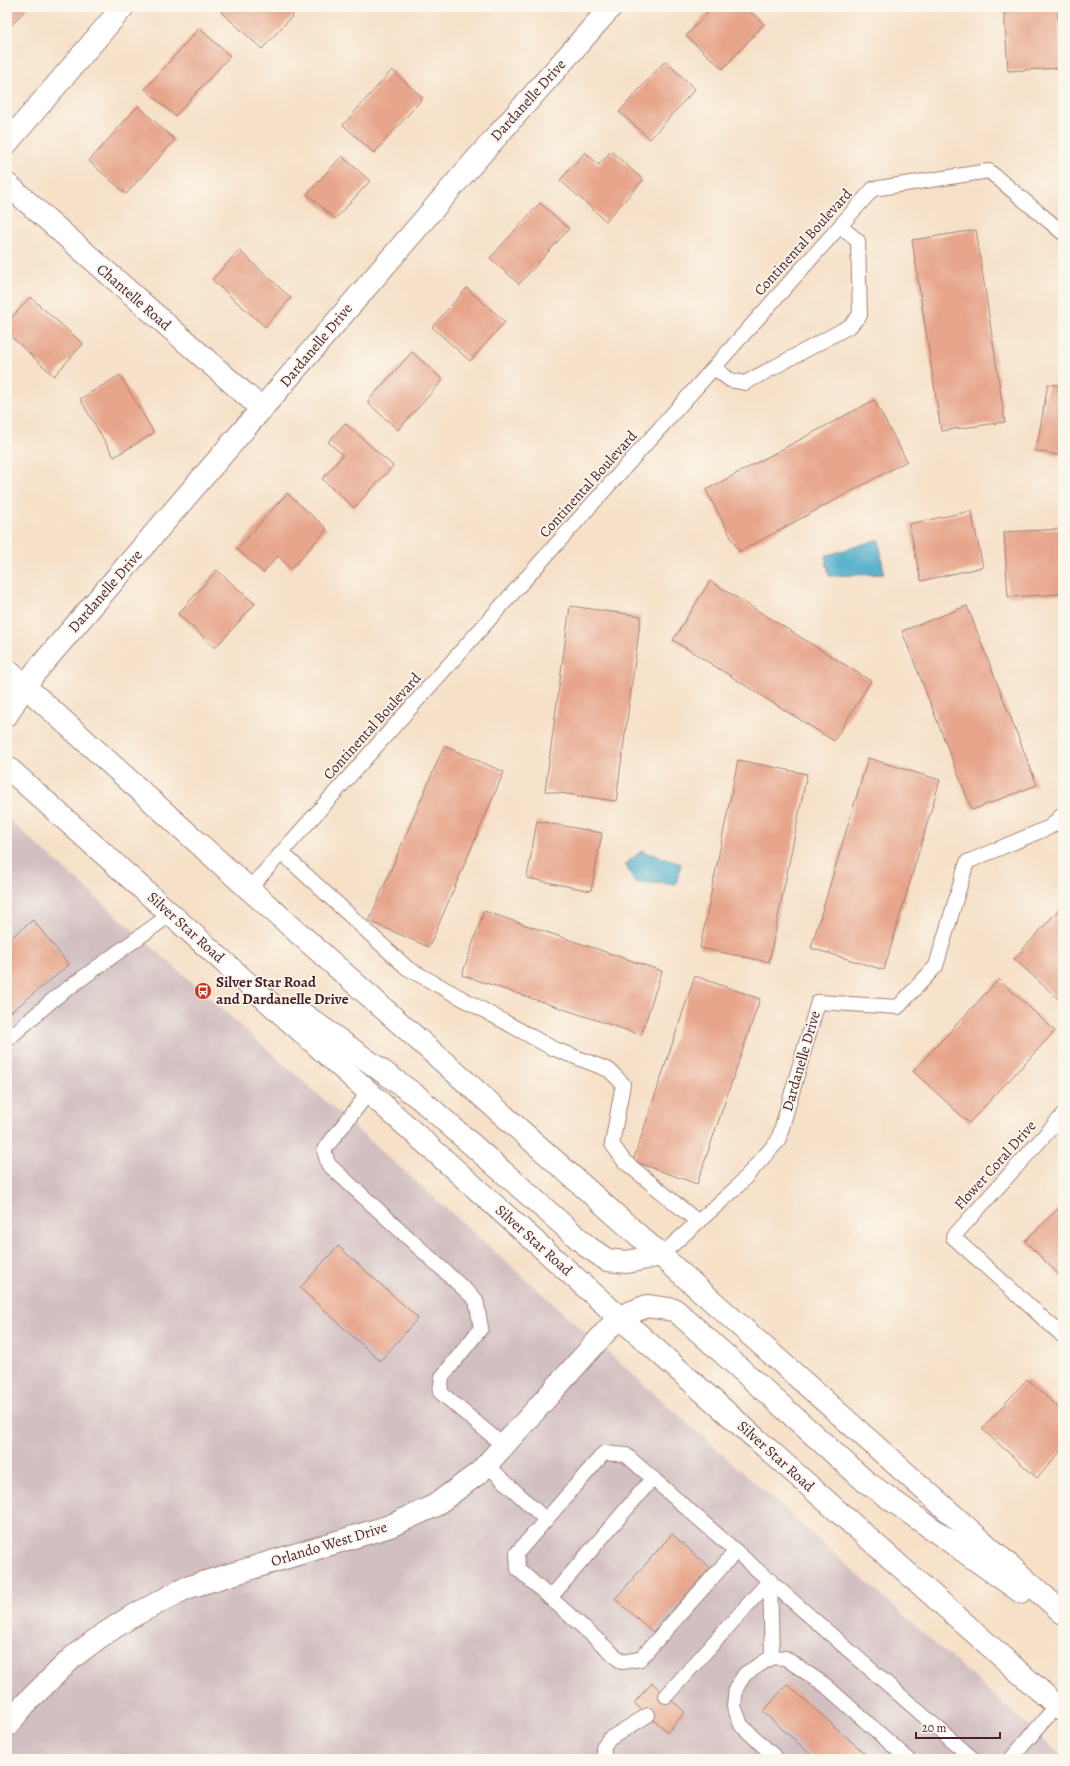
<svg xmlns="http://www.w3.org/2000/svg" width="1070" height="1766" font-family="Alegreya,serif">
  <style>
    .industrial { fill: #d2bfc1 }
    .water { fill: #4aabc9; stroke: #4a657a }
    .building { fill: #e7a68c }
    .lines { fill: none; stroke-linecap: round; stroke-linejoin: round }
    .service-casing { stroke: #a08079; stroke-width: 16 }
    .minor-casing { stroke: #a08079; stroke-width: 24 }
    .secondary-casing { stroke: #a08079; stroke-width: 24 }
    .service { stroke: #fff; stroke-width: 14 }
    .minor { stroke: #fff; stroke-width: 22 }
    .secondary { stroke: #fff; stroke-width: 22 }
    .labels { text-anchor: middle; dominant-baseline: central; stroke-width: 3.5; stroke-linejoin: round; paint-order: stroke }
    .street-label { font-size: 15px; fill: #4a1f2b; stroke: #fbf7ec }
    .poi-label { font-size: 15px; font-weight: bold; fill: #4a1f2b; stroke: #fbf7ec; text-anchor: start }
  </style>
  <rect width="100%" height="100%" fill="#fbf7ec"/>
  <filter id="ink" filterUnits="userSpaceOnUse"><feTurbulence type="fractalNoise" baseFrequency=".025" numOctaves="2"/><feDisplacementMap in="SourceGraphic" scale="8" xChannelSelector="R" yChannelSelector="G"/><feConvolveMatrix kernelMatrix="1 2 1 2 8 2 1 2 1" color-interpolation-filters="sRGB"/></filter>
  <filter id="wash" filterUnits="userSpaceOnUse"><feTurbulence type="fractalNoise" baseFrequency=".012" numOctaves="4" result="noise"/><feDisplacementMap in="SourceGraphic" scale="16" xChannelSelector="R" yChannelSelector="G"/><feGaussianBlur stdDeviation="0.9" result="paint"/><feColorMatrix in="noise" values="0 0 0 0 0 0 0 0 0 0 0 0 0 0 0 0 0 1.4 0 .05"/><feComposite in="paint" operator="in"/></filter>
  <g filter="url(#wash)">
    <rect width="100%" height="100%" fill="#f6e0c7"/>
    <path class="industrial" d="M7,818l1056,939v2h-1056z"/>
    <g class="water">
      <path d="M879,539l5,35 -55,2 -4,-20z"/>
      <path d="M642,851l39,13 -5,20 -41,-1 -10,-19z"/>
    </g>
    <g id="blocks">
      <g class="building">
        <path d="M7,7h17l2,2 -19,21z"/>
        <path d="M226,7h58l9,8 -31,34 -41,-37z"/>
        <path d="M712,7h33l19,17 -41,45 -37,-33z"/>
        <path d="M1004,7h53l4,61 -53,3z"/>
        <path d="M199,28l31,28 -55,60 -30,-27z"/>
        <path d="M665,61l30,28 -45,50 -31,-27z"/>
        <path d="M392,70l31,28 -49,55 -31,-28z"/>
        <path d="M138,106l37,34 -49,54 -37,-33z"/>
        <path d="M611,151l32,29 -37,41 -46,-41 25,-28 14,13z"/>
        <path d="M342,156l28,25 -35,38 -28,-25z"/>
        <path d="M540,203l29,26 -50,55 -29,-26z"/>
        <path d="M976,230l29,192 -64,9 -29,-191z"/>
        <path d="M239,250l52,48 -26,29 -53,-47z"/>
        <path d="M467,288l38,34 -35,39 -38,-34z"/>
        <path d="M30,297l53,47 -29,32 -47,-43v-10z"/>
        <path d="M412,352l31,28 -45,50 -31,-28z"/>
        <path d="M120,375l34,58 -40,24 -34,-58z"/>
        <path d="M1048,384l15,2v70l-27,-5z"/>
        <path d="M874,400l33,61 -168,91 -33,-62z"/>
        <path d="M345,423l48,43 -39,42 -32,-29 21,-24 -15,-13z"/>
        <path d="M287,493l40,36 -36,40 -13,-13 -15,17 -26,-24z"/>
        <path d="M971,511l12,56 -62,14 -12,-57z"/>
        <path d="M1063,529v65l-55,3 -4,-65z"/>
        <path d="M217,570l38,34 -40,44 -37,-34z"/>
        <path d="M710,581l161,100 -37,60 -161,-101z"/>
        <path d="M570,606l71,10 -25,185 -71,-10z"/>
        <path d="M967,606l70,179 -65,25 -70,-179z"/>
        <path d="M444,746l60,26 -75,175 -60,-26z"/>
        <path d="M868,758l72,22 -56,190 -73,-22z"/>
        <path d="M738,760l69,14 -38,188 -69,-14z"/>
        <path d="M537,821l65,12 -11,58 -64,-13z"/>
        <path d="M1063,905v98l-49,-44z"/>
        <path d="M484,911l178,60 -21,64 -179,-60z"/>
        <path d="M33,920l36,45 -62,50v-74z"/>
        <path d="M695,976l65,23 -63,185 -64,-23z"/>
        <path d="M999,979l56,52 -86,92 -56,-52z"/>
        <path d="M1063,1204v75l-38,-38z"/>
        <path d="M338,1246l80,72 -38,43 -80,-73z"/>
        <path d="M1027,1379l36,33v37l-26,29 -55,-49z"/>
        <path d="M672,1534l38,34 -57,64 -38,-33z"/>
        <path d="M652,1683l33,29 -17,20 -34,-29z"/>
        <path d="M787,1684l84,75h-55l-53,-47z"/>
      </g>
    </g>
  </g>
  <g filter="url(#ink)">
    <use href="#blocks" fill-opacity="0" stroke="#a08079" stroke-width="1"/>
    <g class="lines">
      <g class="service-casing">
        <g id="service">
          <path d="M714,368l16,12 15,3 105,-57 10,-11 -2,-74 -18,-15"/>
          <path d="M282,853l125,115 145,80 57,22 14,14 -11,60 12,17 74,61"/>
          <path d="M249,889l624,-700 116,-18 74,62"/>
          <path d="M7,1040l49,-43 115,-83"/>
          <path d="M369,1092l-45,58 4,14 148,136 5,28 -39,49 -2,15 64,54"/>
          <path d="M1063,1115l-110,122 110,99"/>
          <path d="M661,1255l75,-67 42,-47 40,-139 80,5 38,-41 31,-104 83,-35 13,-13"/>
          <path d="M487,1465l59,55"/>
          <path d="M736,1551l-96,108 -18,3 -104,-93 -1,-16 87,-100 22,2 347,304"/>
          <path d="M770,1580l2,77"/>
          <path d="M550,1598l103,-120"/>
          <path d="M666,1696l104,-116"/>
          <path d="M605,1759l-2,-12 6,-8 39,-24"/>
          <path d="M777,1759l-36,-34 -7,-19 2,-18 9,-14 27,-17 13,1 40,27 83,74"/>
          <path d="M1011,1759l46,-54"/>
        </g>
      </g>
      <g class="minor-casing">
        <g id="minor">
          <path d="M7,143l116,-136"/>
          <path d="M7,184l255,225"/>
          <path d="M7,715l17,-29 20,-24 422,-491 145,-164"/>
          <path d="M7,1726l18,-22 48,-47 28,-21 28,-18 57,-30 204,-62 44,-20 46,-34 139,-155"/>
        </g>
      </g>
      <g class="secondary-casing">
        <g id="secondary">
          <path d="M7,670l242,219 814,724"/>
          <path d="M7,767l612,550 444,394"/>
          <path d="M296,1009l122,88 170,150 19,13 20,2 34,-7"/>
          <path d="M619,1317l28,-11 28,4 190,171 156,111"/>
        </g>
      </g>
      <use href="#service" class="service"/>
      <use href="#minor" class="minor"/>
      <use href="#secondary" class="secondary"/>
    </g>
  </g>
  <defs>
    <g id="bus-disc" transform="scale(0.9)"><circle r="9.5" fill="#c8321e" stroke="#fbf7ec"/><path d="M-5-6H5V4H4V6H2V4H-2V6H-4V4H-5ZM-3.5-4V0h7V-4ZM-3.5 1.2v1.5H-2V1.2ZM2 1.2v1.5H3.5V1.2Z" fill="#fff"/></g>
  </defs>
  <g fill-rule="evenodd">
    <use href="#bus-disc" x="203" y="991"/>
  </g>
  <g class="labels">
    <g class="street-label">
      <text transform="translate(528 100) rotate(-48)">Dardanelle Drive</text>
      <text transform="translate(803 242) rotate(-48)">Continental Boulevard</text>
      <text transform="translate(134 297) rotate(41)">Chantelle Road</text>
      <text transform="translate(316 345) rotate(-50)">Dardanelle Drive</text>
      <text transform="translate(588 484) rotate(-48)">Continental Boulevard</text>
      <text transform="translate(105 591) rotate(-49)">Dardanelle Drive</text>
      <text transform="translate(372 726) rotate(-48)">Continental Boulevard</text>
      <text transform="translate(186 927) rotate(42)">Silver Star Road</text>
      <text transform="translate(801 1061) rotate(-74)">Dardanelle Drive</text>
      <text transform="translate(995 1165) rotate(-48)">Flower Coral Drive</text>
      <text transform="translate(534 1240) rotate(42)">Silver Star Road</text>
      <text transform="translate(776 1456) rotate(42)">Silver Star Road</text>
      <text transform="translate(329 1544) rotate(-17)">Orlando West Drive</text>
    </g>
    <g class="poi-label">
      <text x="216" y="982">Silver Star Road<tspan x="216" dy="17">and Dardanelle Drive</tspan></text>
    </g>
  </g>
  <rect width="1070" height="1766" fill="none" stroke="#fbf7ec" stroke-width="24"/>
  <path d="M916 1732v6h84v-6" fill="none" stroke="#4a1f2b" stroke-width="2"/>
  <text x="922" y="1732" font-size="12" fill="#4a1f2b" stroke="#fbf7ec" stroke-width="3" paint-order="stroke">20 m</text>
</svg>
